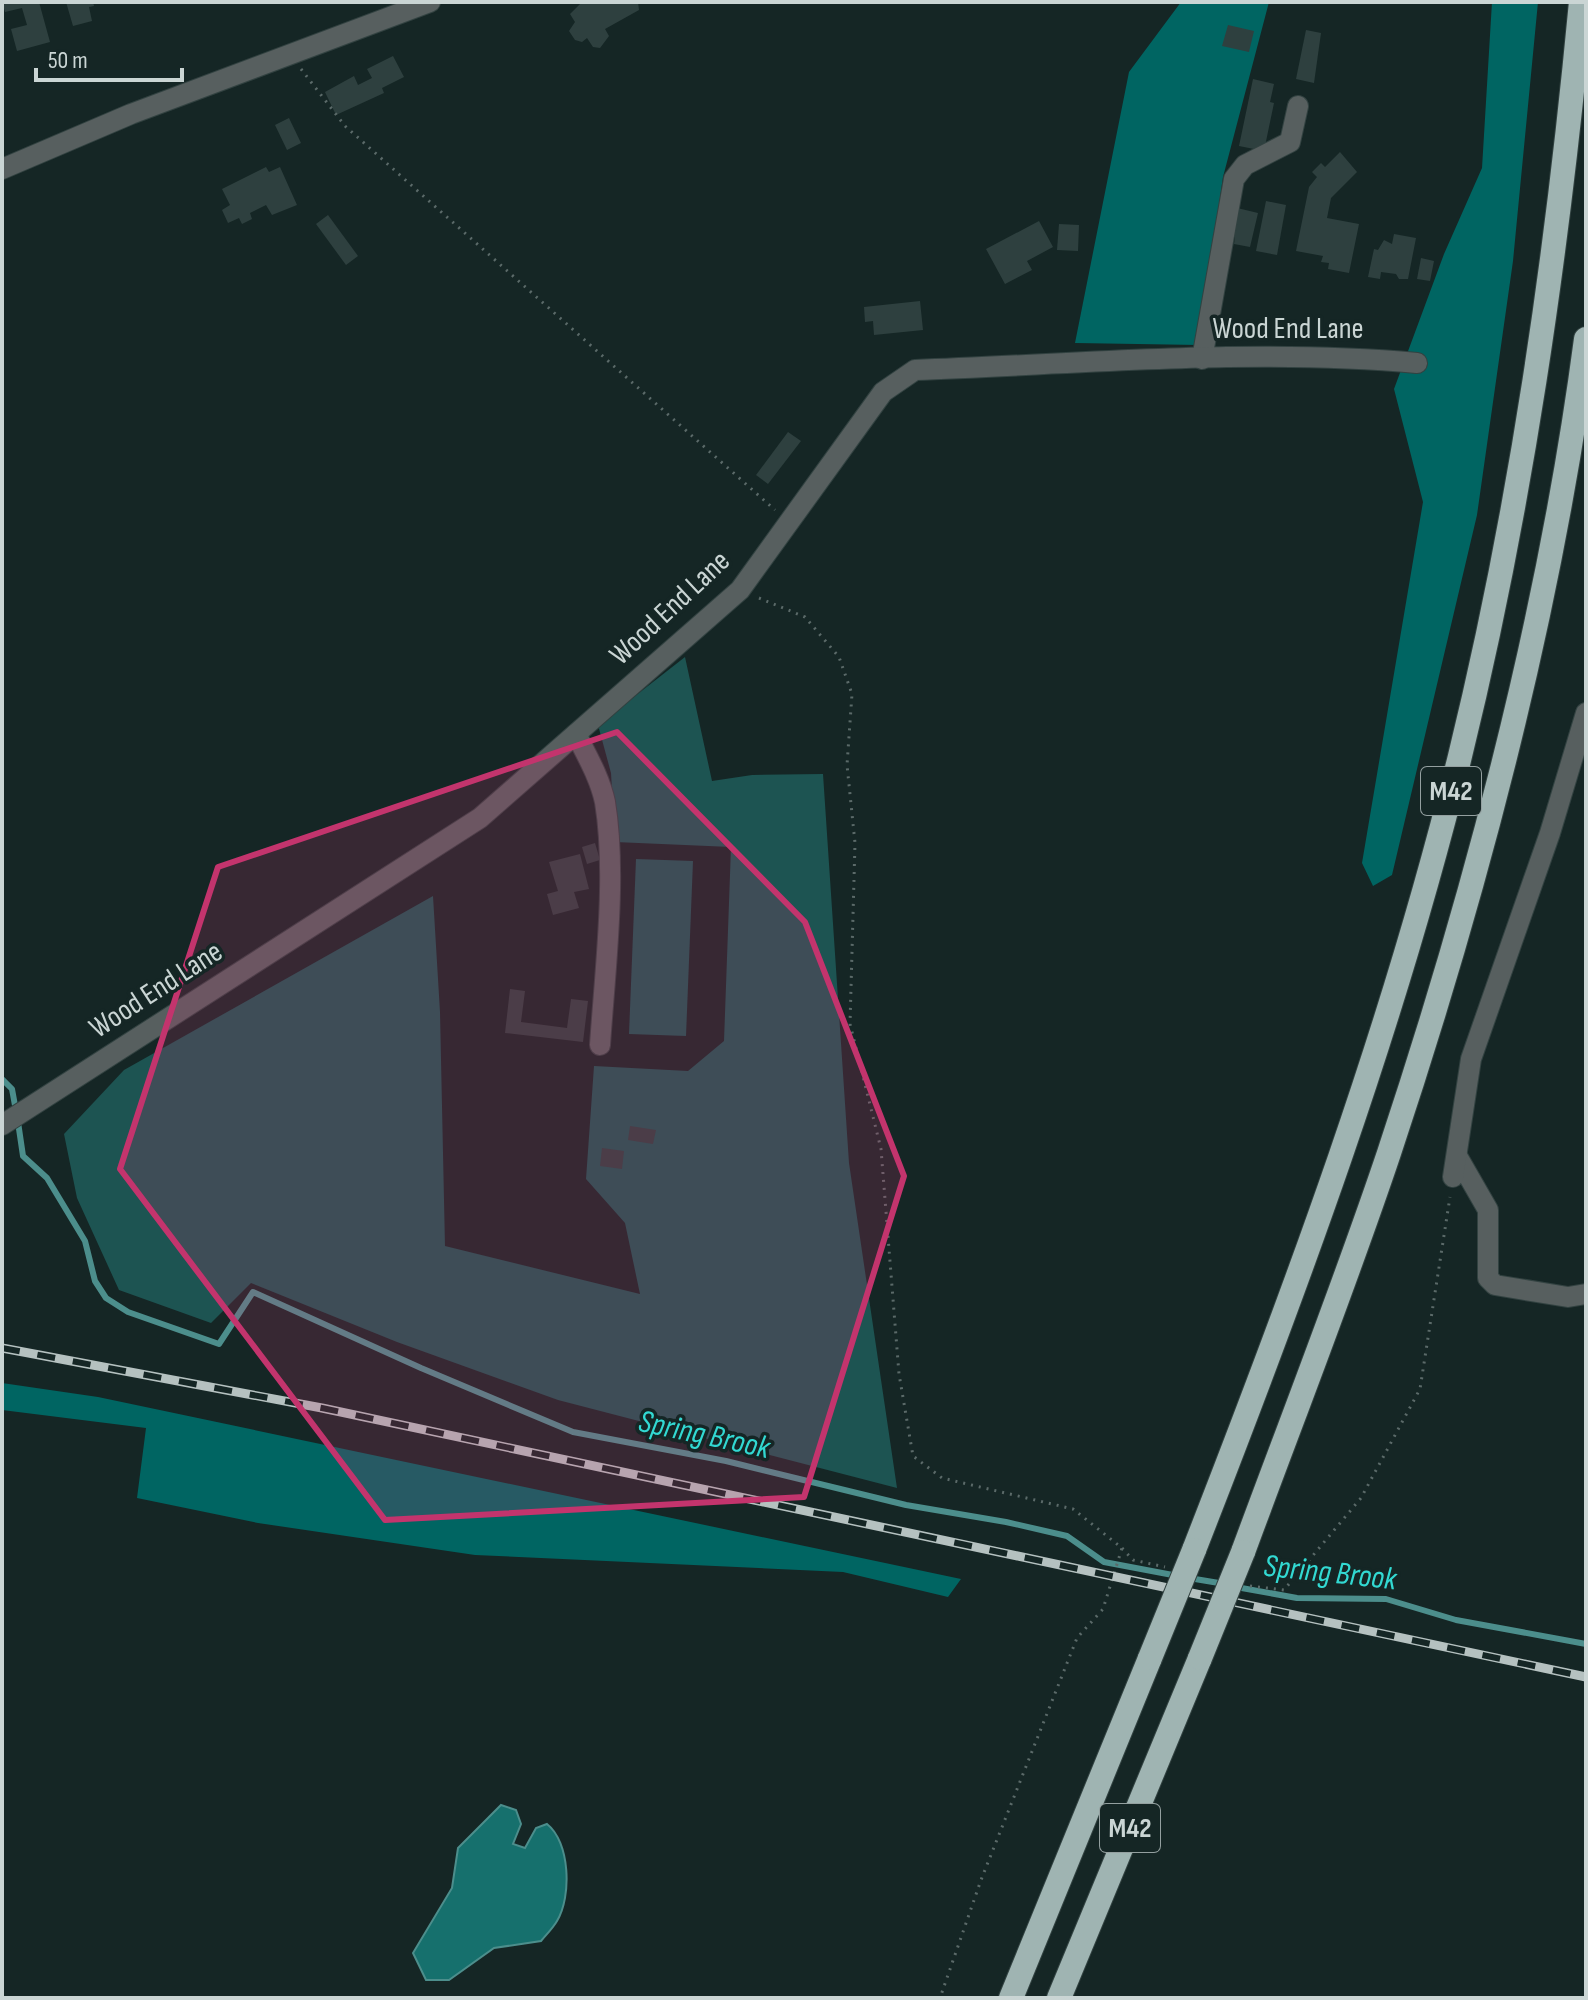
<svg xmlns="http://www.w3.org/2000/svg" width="1588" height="2000" font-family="'Sofia Sans Condensed',sans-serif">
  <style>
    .green { fill: #1d5452 }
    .forest { fill: #006562 }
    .water { fill: #16706d; stroke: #4c8e8c; stroke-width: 2 }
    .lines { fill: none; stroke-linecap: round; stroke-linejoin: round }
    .stream { stroke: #4c8e8c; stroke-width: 6 }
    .building { fill: #2e403f }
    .minor-casing { stroke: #324241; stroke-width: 22 }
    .highway-casing { stroke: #324241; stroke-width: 26 }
    .path { stroke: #5b6a69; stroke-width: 3; stroke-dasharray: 2 6; stroke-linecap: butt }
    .minor { stroke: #575f5f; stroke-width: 20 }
    .highway { stroke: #9fb4b2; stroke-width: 24 }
    .rail-casing { stroke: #b5c1c0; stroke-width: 9 }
    .rail { stroke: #152625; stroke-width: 6; stroke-dasharray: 18; stroke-linecap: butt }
    .highway-bridge-casing { stroke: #324241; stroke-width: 26; stroke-linecap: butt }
    .highway-bridge { stroke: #9fb4b2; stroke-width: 24 }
    .marked { fill: #c3346d; fill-opacity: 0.2; stroke: #c3346d; stroke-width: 6; stroke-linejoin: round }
    .labels { text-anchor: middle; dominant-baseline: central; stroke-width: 7; stroke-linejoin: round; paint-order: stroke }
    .shield { fill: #152625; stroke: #94a0a0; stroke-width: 2 }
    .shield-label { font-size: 28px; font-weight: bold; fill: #cad5d4 }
    .street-label { font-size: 30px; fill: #cad5d4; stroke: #152625 }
    .water-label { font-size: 32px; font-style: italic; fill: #32d9d2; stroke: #152625 }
  </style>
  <rect width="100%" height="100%" fill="#152625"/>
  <g class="green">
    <path d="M685,657l27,124 40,-6 71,-1 26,389 48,325 -339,-88 -161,-58 -146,-59 -40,40 -92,-33 -42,-92 -13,-64 60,-64 309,-174 7,116 5,234 195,48 -15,-71 -39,-44 8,-113 94,5 36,-30 7,-194 -116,-5 -4,-69 -13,-48z"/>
    <path d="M636,859l57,2 -7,175 -57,-2z"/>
  </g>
  <g class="forest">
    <path d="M1181,2h88l-46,175 -24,168 -124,-2 54,-271z"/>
    <path d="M1492,2h46l-25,259 -36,254 -85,360 -19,11 -11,-23 61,-361 -29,-113 50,-135 38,-86z"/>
    <path d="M2,1383l96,14 863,182 -13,18 -105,-25 -368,-17 -217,-32 -121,-25 9,-70 -144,-18z"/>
  </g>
  <path class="water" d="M501,1805l15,5 5,14 -8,20 12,4 11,-20 11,-4c23,18 25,72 10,97 -4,7 -11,14 -16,20l-47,7 -45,32h-23l-13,-27 39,-65 6,-40z"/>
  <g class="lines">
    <g class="stream">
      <path d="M2,1079l10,10 4,22"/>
      <path d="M18,1122l5,34 24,22 38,63 10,40 11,17 22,14 91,32 34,-52 168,76 152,64 153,29 180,44 100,17 61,14 37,26 74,14"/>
      <path d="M1189,1578l36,6"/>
      <path d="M1236,1587l61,11 89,1 70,21 130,24"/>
    </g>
  </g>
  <g class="building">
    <path d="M2,2h37l11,40 -33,9 -6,-22 16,-4 -5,-17 -17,4z"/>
    <path d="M66,2h27l1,4 -5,1 3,14 -19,5z"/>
    <path d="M582,2h56l1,8 -34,19 4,7 -9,12 -7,-1 -6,-9 -5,4 -7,-2 -6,-9 6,-9 -5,-8z"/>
    <path d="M1228,25l26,6 -5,21 -27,-6z"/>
    <path d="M1306,30l15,3 -7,50 -18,-4z"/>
    <path d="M393,56l11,21 -22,11 2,5 -48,22 -11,-23 29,-16 4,9 14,-7 -5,-9z"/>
    <path d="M1253,79l21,5 -4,18 4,1 -10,48 -25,-5z"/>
    <path d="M289,118l12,25 -14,7 -12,-25z"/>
    <path d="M1340,152l17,20 -26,26 -4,20 32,6 -10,49 -21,-4 1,-6 -8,-1 2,-6 -27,-5 13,-64 8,-10 -5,-5 9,-9 4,4z"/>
    <path d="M266,167l3,5 11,-5 17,38 -25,10 -6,-10 -16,8 2,6 -10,5 -3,-6 -11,5 -6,-13 8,-5 -8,-16z"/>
    <path d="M1266,201l20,4 -9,50 -21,-4z"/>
    <path d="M1229,206l29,7 -8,34 -16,-3 1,-7 -12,-3z"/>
    <path d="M328,215l30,41 -12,9 -30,-41z"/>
    <path d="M1039,221l14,26 -26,14 5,9 -27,14 -19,-35z"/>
    <path d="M1059,224l20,1 -1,26 -21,-1z"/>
    <path d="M1394,234l22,4 -8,41h-9l-3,-5 -15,-2 -1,7 -12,-2 6,-28 4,1 6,-10 8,4z"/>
    <path d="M1421,258l13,3 -4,20 -13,-2z"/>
    <path d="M920,301l3,29 -49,5 -1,-14 -8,1 -1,-15z"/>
    <path d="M788,432l13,9 -33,43 -12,-9z"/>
    <path d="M595,843l5,17 -13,4 -5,-17z"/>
    <path d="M580,854l9,35 -15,3 5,16 -26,7 -6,-21 11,-3 -9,-29z"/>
    <path d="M510,989l15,2 -4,31 46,6 4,-29 17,2 -5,41 -78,-9z"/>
    <path d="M630,1126l26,4 -3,14 -25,-4z"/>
    <path d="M602,1148l22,3 -2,18 -22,-3z"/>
  </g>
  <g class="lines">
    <g class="minor-casing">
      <g id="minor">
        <path d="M2,169l129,-55 299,-112"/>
        <path d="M1202,359l32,-180 11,-14 45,-23 8,-36"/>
        <path d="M576,734c11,22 24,44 29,68 12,73 0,169 -5,243"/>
        <path d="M2,1125l478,-307 260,-228 143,-198 32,-22c166,-6 336,-22 502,-7"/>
        <path d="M1457,1156l31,54v68l7,7 73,12 18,-3"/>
        <path d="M1453,1177l18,-118 79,-226 36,-120"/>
      </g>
    </g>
    <g class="highway-casing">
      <g id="highway">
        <path d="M1194,1550c102,-261 199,-522 266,-794 61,-248 97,-500 121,-754"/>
        <path d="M1243,1552c49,-133 101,-265 146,-399 87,-261 161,-541 197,-814"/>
        <path d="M1011,1998l139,-340"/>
        <path d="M1059,1998l141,-340"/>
      </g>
    </g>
    <g class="path">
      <path d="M301,69l44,57 430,384"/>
      <path d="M759,598l46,19 34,40 13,37 -5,71 8,78 -5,181 31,125 18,225 14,82 29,22 131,31 49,39 -19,61 -26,29 -96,242 -41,118"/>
      <path d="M1122,1548l11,12 32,7"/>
      <path d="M1250,1586l34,4 77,-92 59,-109 30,-192"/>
    </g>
    <use href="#minor" class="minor"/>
    <use href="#highway" class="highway"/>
    <g class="rail-casing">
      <path id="rail" d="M2,1348l320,60 1264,269"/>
    </g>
    <use href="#rail" class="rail"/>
    <g class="highway-bridge-casing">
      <g id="highway-bridge">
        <path d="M1150,1658l44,-108"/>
        <path d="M1200,1658l43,-106"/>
      </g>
    </g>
    <use href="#highway-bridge" class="highway-bridge"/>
  </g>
  <path class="marked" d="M617,732l188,190 99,254 -100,321 -419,23 -265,-351 98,-302z"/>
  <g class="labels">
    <g class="shield">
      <rect x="1421" y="767" width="60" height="48" rx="6"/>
      <rect x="1100" y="1804" width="60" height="48" rx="6"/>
    </g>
    <g class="shield-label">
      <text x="1451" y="791">M42</text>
      <text x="1130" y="1828">M42</text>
    </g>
    <g class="street-label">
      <text x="1288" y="329">Wood End Lane</text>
      <text transform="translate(670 608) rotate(-43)">Wood End Lane</text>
      <text transform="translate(156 990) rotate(-33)">Wood End Lane</text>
    </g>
    <g class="water-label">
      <text transform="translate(704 1435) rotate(12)">Spring Brook</text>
      <text transform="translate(1330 1573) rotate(6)">Spring Brook</text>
    </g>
  </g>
  <rect width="1588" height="2000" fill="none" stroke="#cad5d4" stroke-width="8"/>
  <path d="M36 68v12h146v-12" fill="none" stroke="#cad5d4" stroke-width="4"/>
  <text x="48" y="68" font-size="24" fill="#cad5d4" stroke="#152625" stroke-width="6" paint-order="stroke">50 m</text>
</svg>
